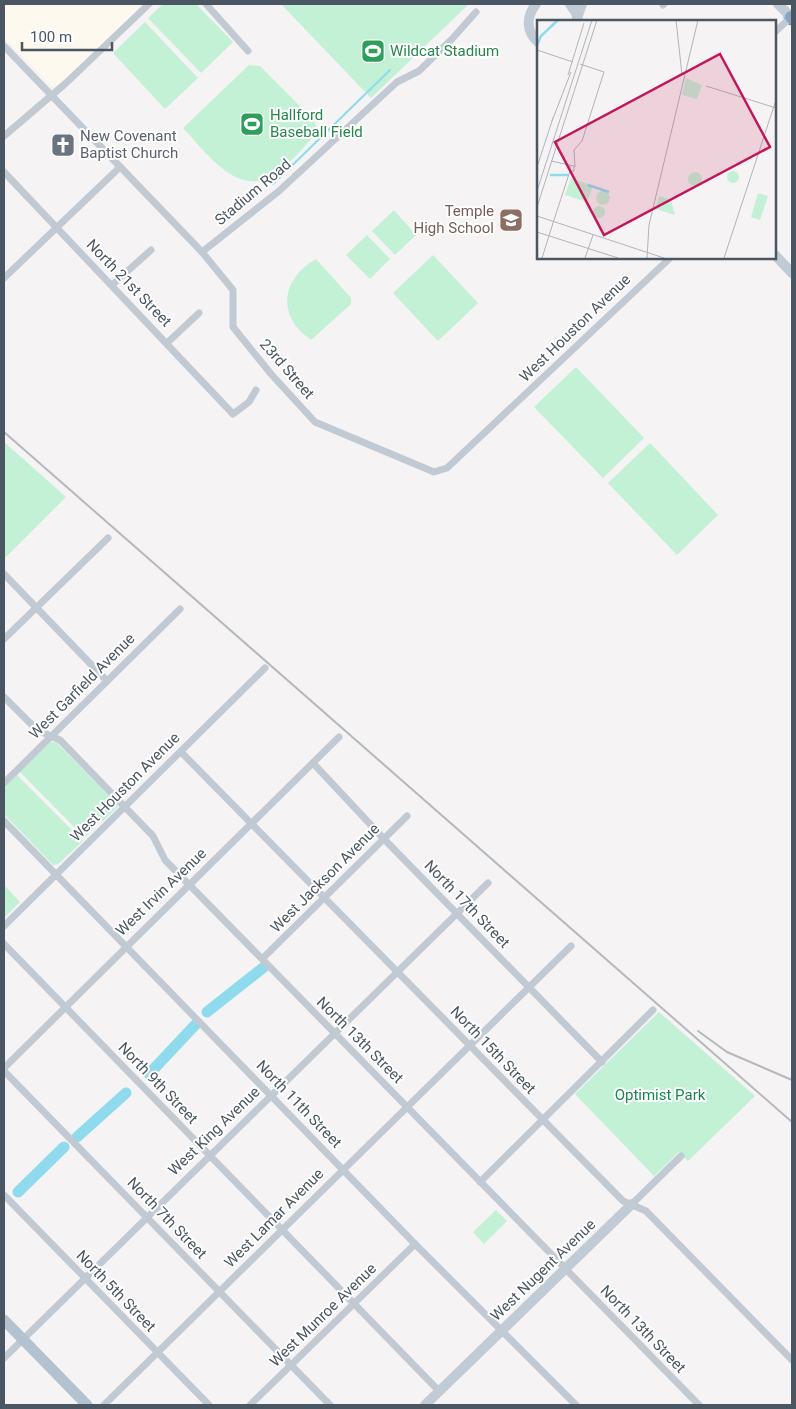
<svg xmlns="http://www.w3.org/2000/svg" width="796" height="1409" font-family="Roboto,sans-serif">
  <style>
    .commercial { fill: #fdf9ef }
    .green { fill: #c3f1d5 }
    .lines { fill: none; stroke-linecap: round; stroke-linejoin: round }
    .stream { stroke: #90daee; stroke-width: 2 }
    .river { stroke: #90daee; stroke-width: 11 }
    .highway-casing { stroke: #7690ad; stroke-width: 15 }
    .street { stroke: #c1cad2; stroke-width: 7 }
    .secondary { stroke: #c1cbd6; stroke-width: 10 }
    .primary { stroke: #b3c2d1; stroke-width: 11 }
    .highway { stroke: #8ba5c1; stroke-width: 12 }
    .rail { stroke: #b5b8bd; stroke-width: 2 }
    .labels { text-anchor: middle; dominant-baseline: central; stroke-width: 4; stroke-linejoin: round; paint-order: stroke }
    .leisure-label { font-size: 15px; fill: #27864d; stroke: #fff; text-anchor: start }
    .worship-label { font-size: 15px; fill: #5b616d; stroke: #fff; text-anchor: start }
    .street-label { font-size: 15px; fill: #4a5661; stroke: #fff }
    .education-label { font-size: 15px; fill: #785e54; stroke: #fff; text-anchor: end }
    .park-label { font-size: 15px; fill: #17864f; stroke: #fff }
    .inset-river { fill: none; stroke: #90daee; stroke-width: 2.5 }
    .inset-road { fill: none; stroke: #b1b4b9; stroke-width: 1 }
    .view { fill: #c2185b; fill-opacity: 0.15; stroke: #c2185b; stroke-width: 2.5 }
    .inset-edge { fill: none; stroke: #4a5661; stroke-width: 2.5 }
  </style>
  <rect width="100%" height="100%" fill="#f5f3f3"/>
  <path class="commercial" d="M4,4h141l-90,85 -51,-51z"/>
  <g class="green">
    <path d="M163,4h33l37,38 -32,31 -53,-55z"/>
    <path d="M281,4h188l-98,94z"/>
    <path d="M145,22l53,56 -33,31 -52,-56z"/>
    <path d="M249,65l11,1 54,54 4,12c-13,13 -29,34 -44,43 -37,23 -68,-23 -91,-47z"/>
    <path d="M394,210l22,25 -21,20 -23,-24z"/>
    <path d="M367,235l23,24 -20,20 -24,-24z"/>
    <path d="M433,255l45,48 -40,38 -45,-48z"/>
    <path d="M316,259l35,39v6l-40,36c-35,-24 -30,-61 5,-81z"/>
    <path d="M576,367l68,71 -41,40 -69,-71z"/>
    <path d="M4,442l62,55 -62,62z"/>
    <path d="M650,443l68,72 -41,40 -69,-72z"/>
    <path d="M51,742h5l63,64 -16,15 -2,-1 -16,18 -65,-66z"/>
    <path d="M17,775l66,66 -25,23 -5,1 -49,-51v-26z"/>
    <path d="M4,885l16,17 -16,16z"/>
    <path d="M659,1012l96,84 -67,65 -9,-9 -25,24 -79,-82z"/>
    <path d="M496,1210l11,11 -23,23 -11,-12z"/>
  </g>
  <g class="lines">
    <path class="stream" d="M273,184l117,-114"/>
    <g class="river">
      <path d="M207,1012l57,-45"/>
      <path d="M149,1074l47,-50"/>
      <path d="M77,1137l49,-44"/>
      <path d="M18,1192l46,-45"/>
    </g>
    <g class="highway-casing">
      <path id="highway" d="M791,17l1,1"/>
    </g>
    <g class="street">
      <path d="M206,4l42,47"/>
      <path d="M663,5l1,-1"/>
      <path d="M775,32l16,-15"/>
      <path d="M4,46l198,206 31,38v37l38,47 44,48 119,50 13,-4 223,-210"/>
      <path d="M4,136l62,-53 83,-79"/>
      <path d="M4,172l229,242 16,-12 7,-12"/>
      <path d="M202,252l77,-61 118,-109 22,-11 33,-32 24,-27"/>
      <path d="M4,278l116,-111"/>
      <path d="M112,285l39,-35"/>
      <path d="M167,343l32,-30"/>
      <path d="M4,574l103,107"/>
      <path d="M4,639l104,-101"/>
      <path d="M4,697l33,33 23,10 93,96 12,24 534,545"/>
      <path d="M181,752l442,449 23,10 146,149"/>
      <path d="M313,763l71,76 218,223"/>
      <path d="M4,783l176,-174"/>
      <path d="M4,821l411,423 161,161"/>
      <path d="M4,926l261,-258"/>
      <path d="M4,944l435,447"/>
      <path d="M263,958l144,-142"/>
      <path d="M4,1068l335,-331"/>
      <path d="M4,1071l326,334"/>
      <path d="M480,1182l173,-172"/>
      <path d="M4,1195l205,210"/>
      <path d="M632,1204l49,-48"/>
      <path d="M4,1358l484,-475"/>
      <path d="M104,1405l467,-459"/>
      <path d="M250,1405l165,-161"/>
    </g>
    <g class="secondary">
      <path d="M536,4c-10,13 -10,27 2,38"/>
      <path d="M570,4l6,9 2,8"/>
      <path d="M778,4l14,14"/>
      <path d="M577,18l5,-14"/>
      <path d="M775,255l17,18"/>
      <path d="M425,1405l207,-201"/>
    </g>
    <path class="primary" d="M4,1320l83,85"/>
    <use href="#highway" class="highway"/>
    <g class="rail">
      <path d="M4,432l788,690"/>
      <path d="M698,1031l29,21 65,28"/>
    </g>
  </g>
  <defs>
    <g id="stadium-square" transform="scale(1.25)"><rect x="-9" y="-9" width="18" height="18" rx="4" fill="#2e9e5b" stroke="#fff"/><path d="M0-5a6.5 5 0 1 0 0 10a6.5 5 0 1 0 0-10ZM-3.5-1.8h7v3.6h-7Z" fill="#fff"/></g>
    <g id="church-square" transform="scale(1.25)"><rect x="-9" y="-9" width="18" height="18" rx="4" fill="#6b7280" stroke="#fff"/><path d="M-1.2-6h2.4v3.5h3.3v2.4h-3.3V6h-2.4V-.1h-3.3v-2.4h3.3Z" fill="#fff"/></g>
    <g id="school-square" transform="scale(1.25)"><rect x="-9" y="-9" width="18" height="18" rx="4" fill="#8d6e63" stroke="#fff"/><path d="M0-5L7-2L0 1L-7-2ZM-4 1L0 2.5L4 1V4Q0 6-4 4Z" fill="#fff"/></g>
  </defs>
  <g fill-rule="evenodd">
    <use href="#stadium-square" x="373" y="51"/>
    <use href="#stadium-square" x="252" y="124"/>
    <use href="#church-square" x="63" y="145"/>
    <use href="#school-square" x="511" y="220"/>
  </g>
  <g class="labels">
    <g class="leisure-label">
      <text x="390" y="51">Wildcat Stadium</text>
      <text x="270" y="115">Hallford<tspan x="270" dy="17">Baseball Field</tspan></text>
    </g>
    <g class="worship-label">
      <text x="80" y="136">New Covenant<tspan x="80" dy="17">Baptist Church</tspan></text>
    </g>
    <g class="street-label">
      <text transform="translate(253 192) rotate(-40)">Stadium Road</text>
      <text transform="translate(129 283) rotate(46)">North 21st Street</text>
      <text transform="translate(575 328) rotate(-44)">West Houston Avenue</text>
      <text transform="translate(287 369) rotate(49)">23rd Street</text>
      <text transform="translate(82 686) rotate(-45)">West Garfield Avenue</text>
      <text transform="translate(125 787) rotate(-45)">West Houston Avenue</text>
      <text transform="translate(325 878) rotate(-45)">West Jackson Avenue</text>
      <text transform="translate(161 892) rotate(-44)">West Irvin Avenue</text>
      <text transform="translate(467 904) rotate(46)">North 17th Street</text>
      <text transform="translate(360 1040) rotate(45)">North 13th Street</text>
      <text transform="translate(493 1050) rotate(46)">North 15th Street</text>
      <text transform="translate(158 1083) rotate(46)">North 9th Street</text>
      <text transform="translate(299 1104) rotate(46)">North 11th Street</text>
      <text transform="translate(214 1131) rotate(-44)">West King Avenue</text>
      <text transform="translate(167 1218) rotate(46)">North 7th Street</text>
      <text transform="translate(274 1218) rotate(-45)">West Lamar Avenue</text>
      <text transform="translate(543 1270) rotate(-44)">West Nugent Avenue</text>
      <text transform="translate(116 1291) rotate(46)">North 5th Street</text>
      <text transform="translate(323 1315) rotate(-44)">West Munroe Avenue</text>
      <text transform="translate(643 1329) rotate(46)">North 13th Street</text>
    </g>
    <g class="education-label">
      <text x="494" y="211">Temple<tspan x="494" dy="17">High School</tspan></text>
    </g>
    <g class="park-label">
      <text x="660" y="1095">Optimist Park</text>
    </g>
  </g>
  <g transform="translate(537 20)">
    <rect width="239" height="239" fill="#f5f3f3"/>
    <path d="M149,58l16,7 -5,14 -15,-4zM190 157a6 6 0 1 1 12 0a6 6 0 1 1-12 0ZM151 159a7 7 0 1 1 14 0a7 7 0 1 1-14 0ZM34,158l22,8 -6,16 -22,-7zM59 178a7 7 0 1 1 14 0a7 7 0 1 1-14 0ZM221,173l10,3 -8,24 -9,-3zM122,176l12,4 4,15 -19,-6zM56 192a6 6 0 1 1 12 0a6 6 0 1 1-12 0Z" fill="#c3f1d5"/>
    <path class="inset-river" d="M0,25l4,-9 17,-16M13,155h18M51,165l21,7"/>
    <path class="inset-road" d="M139,0l6,55M0,30l36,12M31,55l16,-52M169,66l70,22M15,101l19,-49M14,141l23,5v5h-4v-5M0,147l16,-49M38,147l-1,-17 8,-9 22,-69 -24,-8M0,171l55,-171M0,187l60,-187M0,196l127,42M16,203l17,-52M0,212l81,26M5,238l11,-35M48,238l8,-23M110,238l2,-33 49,-205M187,238l52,-158"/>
    <path class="view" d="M183,34l50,93 -166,88 -49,-93z"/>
    <rect width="239" height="239" class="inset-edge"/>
  </g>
  <rect width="796" height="1409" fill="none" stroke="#4a5661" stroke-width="10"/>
  <path d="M22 42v8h90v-8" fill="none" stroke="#4a5661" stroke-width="2.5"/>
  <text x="30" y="42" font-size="15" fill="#4a5661" stroke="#ffffff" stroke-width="4" paint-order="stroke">100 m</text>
</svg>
